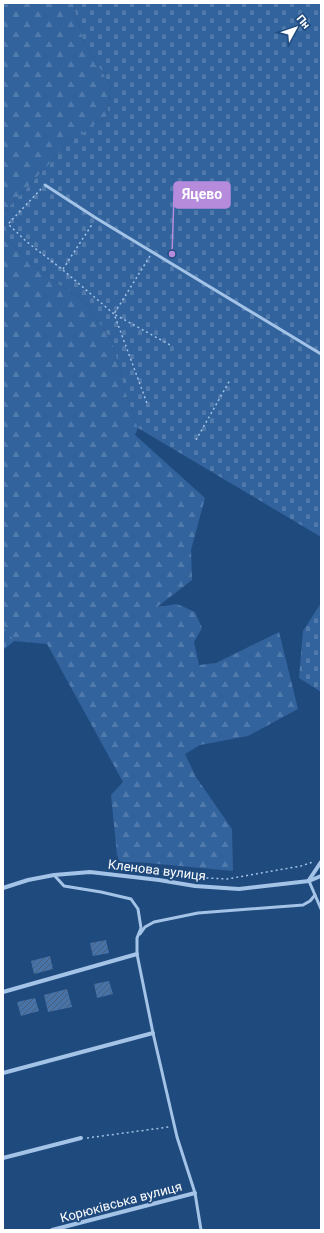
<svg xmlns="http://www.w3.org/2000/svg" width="324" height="1233" font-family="Roboto,sans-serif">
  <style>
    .forest { fill: url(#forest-firs) }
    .cemetery { fill: url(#cemetery-stones) }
    .building { fill: url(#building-hatch) }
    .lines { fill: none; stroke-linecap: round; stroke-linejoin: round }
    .path { stroke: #a3c3e7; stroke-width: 1.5; stroke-dasharray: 2 3; stroke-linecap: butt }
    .lane { stroke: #a3c3e7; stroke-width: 3 }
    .street { stroke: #a3c3e7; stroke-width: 4 }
    .labels { text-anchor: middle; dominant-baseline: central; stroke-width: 3.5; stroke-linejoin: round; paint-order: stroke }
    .street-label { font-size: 13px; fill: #fff; stroke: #1f4a7e }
    .leader { fill: none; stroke: #b68bdc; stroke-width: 1.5 }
    .callout-dot { fill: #b68bdc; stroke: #1f4a7e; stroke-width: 1.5 }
    .callout { fill: #b68bdc; stroke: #b68bdc; stroke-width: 1.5 }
    .callout-label { font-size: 14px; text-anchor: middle; font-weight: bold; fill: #fff }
  </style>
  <defs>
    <pattern id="forest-firs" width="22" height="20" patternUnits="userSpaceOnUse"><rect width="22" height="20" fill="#32639d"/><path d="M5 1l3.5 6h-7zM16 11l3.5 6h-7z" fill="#517aac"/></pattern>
    <pattern id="cemetery-stones" width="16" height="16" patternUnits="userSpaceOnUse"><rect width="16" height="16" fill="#32639d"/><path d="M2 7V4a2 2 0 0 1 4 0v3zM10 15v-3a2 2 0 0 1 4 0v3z" fill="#517aac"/></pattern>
    <pattern id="building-hatch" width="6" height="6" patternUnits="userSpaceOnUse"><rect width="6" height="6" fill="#4873a8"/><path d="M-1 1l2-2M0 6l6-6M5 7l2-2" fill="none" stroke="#4a5e75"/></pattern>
  </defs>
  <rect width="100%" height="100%" fill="#1f4a7e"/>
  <g class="forest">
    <path d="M3,3h70l11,40 27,43 -4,30 -37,26 -60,64 -7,12z"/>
    <path d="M3,235l39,38 42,28 28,40 14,52 12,35 -3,7 70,63 -14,52 1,30 -35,27 20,-3 18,8 7,16 -8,14 5,23 17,-2 63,-31 19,77 -50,27 -48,9 -15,9 11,23 36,52 1,42 -96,-9h-17l-3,-7 -6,-60 12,-13 -76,-138 -33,-3 -11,9z"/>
  </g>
  <g class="cemetery">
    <path d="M73,3h248v534l-183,-109 -12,-35 -14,-52 -28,-40 -42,-28 -39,-38v-17l7,-12 60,-64 37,-26 4,-30 -27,-43z"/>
    <path d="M321,603v89l-22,-14 4,-47z"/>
    <path d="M3,627l11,14 -11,9z"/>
  </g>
  <g class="building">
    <path d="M106,940l3,13 -16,3 -3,-13z"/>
    <path d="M50,956l3,13 -19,5 -3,-13z"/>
    <path d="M109,981l4,13 -16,4 -3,-14z"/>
    <path d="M67,989l5,18 -24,5 -4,-17z"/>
    <path d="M35,998l4,13 -18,5 -4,-14z"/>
  </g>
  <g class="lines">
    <g class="path">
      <path d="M41,189l-33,35 19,18 36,28 51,44 34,92"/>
      <path d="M150,256l-36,58 58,32"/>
      <path d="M63,269l30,-46"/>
      <path d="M196,440l34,-60"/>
      <path d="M137,870l37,2 32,6 21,1 74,-13 12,-4"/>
      <path d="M87,1138l82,-11"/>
    </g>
    <g class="lane">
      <path d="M45,185l51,33 225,136"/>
      <path d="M54,875l10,11 37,6 30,7 7,10 3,19 -4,10v16l16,79 24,104 18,56 6,37"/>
      <path d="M315,895l6,14"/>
      <path d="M140,934l5,-7 9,-5 44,-9 105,-8 7,-4 5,-6 -6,-14"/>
    </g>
    <g class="street">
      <path d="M309,880l12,-18"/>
      <path d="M3,888l25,-8 26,-5 36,-3 69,8 36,6 44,3 70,-8 12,-5"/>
      <path d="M3,992l134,-38"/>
      <path d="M3,1073l150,-40"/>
      <path d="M3,1158l78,-20"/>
      <path d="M52,1230l143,-37"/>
    </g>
  </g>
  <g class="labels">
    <g class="street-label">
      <text transform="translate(157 870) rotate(7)">Кленова вулиця</text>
      <text transform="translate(121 1202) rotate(-15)">Корюківська вулиця</text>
    </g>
  </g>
  <path class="leader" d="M172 254L174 195"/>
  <circle class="callout-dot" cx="172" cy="254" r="4"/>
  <rect class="callout" x="174" y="182" width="56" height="26" rx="4"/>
  <g class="callout-label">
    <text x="202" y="199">Яцево</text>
  </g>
  <rect width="324" height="1233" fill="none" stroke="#ffffff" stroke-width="8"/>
  <g transform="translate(296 28) rotate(50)" stroke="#1f4a7e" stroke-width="3" paint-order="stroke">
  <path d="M0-3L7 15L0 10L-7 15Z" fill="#ffffff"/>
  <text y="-6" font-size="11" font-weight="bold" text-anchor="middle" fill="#ffffff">Пн</text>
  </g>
</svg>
